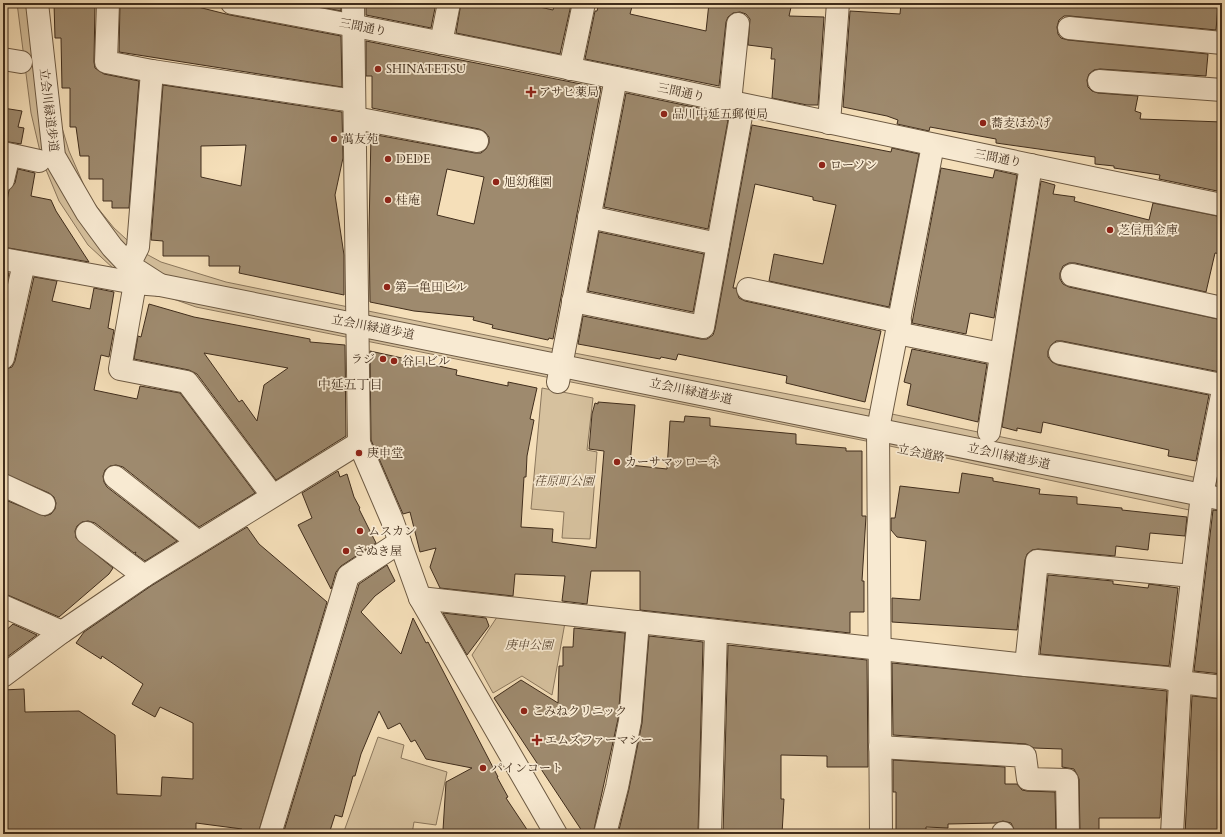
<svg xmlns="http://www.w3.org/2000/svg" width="1225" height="837" font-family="Cardo,'Noto Serif JP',serif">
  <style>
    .green { fill: #d6c19e; stroke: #8b775d }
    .building { fill: #9e8a6e; stroke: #402d1c; fill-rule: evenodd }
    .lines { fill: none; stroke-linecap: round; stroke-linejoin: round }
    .minor-casing { stroke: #6d5a43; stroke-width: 24 }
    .minor { stroke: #f8ead2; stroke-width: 22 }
    .poi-dot { fill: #8f2418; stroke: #f8ead2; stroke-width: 1.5 }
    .labels { text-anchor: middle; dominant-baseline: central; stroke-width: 3.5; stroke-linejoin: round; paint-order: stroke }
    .street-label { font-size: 12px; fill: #402d1c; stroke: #f8ead2 }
    .poi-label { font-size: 12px; fill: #402d1c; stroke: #f8ead2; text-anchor: start }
    .park-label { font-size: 12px; font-style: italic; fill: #5e4b36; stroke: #f8ead2 }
    .neighbourhood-label { font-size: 13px; fill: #402d1c; stroke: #f8ead2 }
  </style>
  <rect width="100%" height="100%" fill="#f5dfb9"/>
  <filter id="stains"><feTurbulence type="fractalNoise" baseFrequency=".005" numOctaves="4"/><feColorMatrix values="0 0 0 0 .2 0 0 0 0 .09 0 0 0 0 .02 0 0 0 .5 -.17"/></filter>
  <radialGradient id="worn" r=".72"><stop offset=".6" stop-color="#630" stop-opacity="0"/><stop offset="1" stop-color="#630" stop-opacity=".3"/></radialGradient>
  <g class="green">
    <path d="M17,3h29l14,118 9,30 20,46 25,31 23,21 24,13 65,20 343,70 318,61 335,70v34l-351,-75 -675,-135 -34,-12 -48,-26 -26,-24 -29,-44 -17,-41 -11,-47z"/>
    <path d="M542,388l51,10 -6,52 10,2 -7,87 -28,-1 2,-26 -33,-3z"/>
    <path d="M501,611l65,6 -14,78 -30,-19 -29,17 -21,-38z"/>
    <path d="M378,737l26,8 -3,13 46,14 -11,53 -22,-3 -2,12h-69z"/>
  </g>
  <g class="building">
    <path d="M54,3h41l-1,59 1,6 9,6 35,7 -10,127h-17v-7h-9v-22h-14v-23h-9l-4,-29h-6v-39h-8l-1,-50h-6z"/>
    <path d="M120,3h62l48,12 111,21 1,51 -223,-35z"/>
    <path d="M300,3h41v8z"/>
    <path d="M366,3h70l-5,25 -65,-13z"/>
    <path d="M461,3h61l31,7 2,-7 16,2 -11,49 -104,-21z"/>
    <path d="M599,3h34l-3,11 76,17 3,-28h83l-3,13 35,1 -6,88h-11l-35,-7 3,-39h-4l1,-11 -24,-3 2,-26 -4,-5 -6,-2 -7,1 -5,4 -2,5 -7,64 -134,-27 10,-48h2z"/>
    <path d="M901,3h281l36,3 -2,24 -146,-14h-6l-5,4 -2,7 1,7 3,4 7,2 140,14 -2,22 -106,-7 -6,1 -5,4 -2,6 1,7 4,4 6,2 40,3 -3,15 6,2 -1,6 82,3v70l-63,-13 1,-4 -46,-7v-2l-19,-2v-7l-99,-14v-4l-66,-12 -1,4 -32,-7 1,-4 -11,-4 -44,-9 7,-96 50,3z"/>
    <path d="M366,41l235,47 -48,251 -4,-1 -1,2 -56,-12 1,-3 -20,-5 1,-3 -60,-6 -44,-9 -1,-72 2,-96 104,19h6l5,-4 3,-6v-6l-4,-5 -6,-3 -107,-21v-32h-6zM447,169l37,8 -10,47 -37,-9z"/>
    <path d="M163,85l179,27 1,46 -8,37 9,60v40l-105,-22 1,-7h-31v-10h-46v-15l-12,-1zM246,145l-5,41 -40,-9v-31z"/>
    <path d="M626,93l82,17 -1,6 21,4 -20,109 -104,-22z"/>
    <path d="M3,108l19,3 -4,16 6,1 -3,16 -18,-3z"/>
    <path d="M752,125l139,27 1,-4 27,6 -30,153 -120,-26 5,-27 49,10 13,-59 -23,-5v-3l-58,-13 -2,10 -20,94h3l3,10 6,3 136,30 -16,71 -79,-19 1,-7 -109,-22 -2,6 -15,-3 -1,2 -82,-15 5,-28 118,23h6l6,-4 2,-6z"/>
    <path d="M941,168l52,10 2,-8 22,5 -23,143 -24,-5 -4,21 -54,-11z"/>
    <path d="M18,169l17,4 -4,23 20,4 5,11 33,51 -86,-15v-25l6,-32 6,-7z"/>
    <path d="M1041,181l14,4 -2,9 22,3 -1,4 75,19 4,-17 69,14v37l-7,-1 -9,39 -131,-29h-6l-6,3 -3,7v6l3,5 6,3 153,33v41l-2,11 -158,-31h-6l-5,4 -3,6v6l4,5 6,3 151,30 -13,66 -28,-5 1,-6 -126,-28 -2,11 -24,-5v3l-15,-4z"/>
    <path d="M599,232l105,22 -11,58 -105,-21z"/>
    <path d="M3,272l6,1 -6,27z"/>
    <path d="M34,277l23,4 -5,20 38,8 4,-21 20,4 -6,36 6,2 -5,27 -8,-2 -7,35 43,9 3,-13 40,7 75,100 -56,34 -76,-60 -7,-2 -6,1 -5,4 -2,6 1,6 3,5 70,54 -32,20 -10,-7 1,-2 -2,1 -39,-30 -7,-2 -6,1 -5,4 -2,5 1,7 37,30 -4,6 -50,43 -56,-24v-94l42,17 6,-2 4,-5 1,-6 -2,-6 -5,-4 -46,-20v-103l9,-3 3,-6z"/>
    <path d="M149,304l45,13 116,22v3l35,3 1,91 -70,44 -79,-106 -8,-4 -55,-11 4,-23 3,1zM204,353l84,15 -24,17 -7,36 -15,-21 -3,2z"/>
    <path d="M912,349l75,15 -9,58 -71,-17 4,-21 -7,-2z"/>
    <path d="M370,351l87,19 -1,5 52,11v-4l29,6 -7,31 4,1 -7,36 -1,21h-2l-3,50 32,2 -1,13 44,6 8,-97 -15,-2 3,-35 3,-11 3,1v-2l37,3 -5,60 37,4 3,-48 14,1 1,-6 25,2v8l86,8v10l50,4v3h16v65h4l-4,65h2v31h-14v21l-210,-23v-39h-49l-4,33 -25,-3 3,-25 -50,-2 -2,22 -73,-8 -10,-21 6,-19 -16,4 -10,-40 -7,2 -32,-74z"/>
    <path d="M338,471l2,6 7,-3 7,23 6,11 -1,1 17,34 -35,23 -5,6 -5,17 -33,-64 14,-7 -10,-25z"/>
    <path d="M962,473l31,5v3l47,8 -1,5 38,3v7l45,4v2l65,7 -2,19 -35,-3 -2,17 -32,-4 -1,10 -77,-7 -6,1 -5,4 -2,6 -8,70 -125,-8v-24l28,2 6,-59 -29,-4 -6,-7v-12h4l5,-32 59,7z"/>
    <path d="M1213,510l9,1v163l-28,-3z"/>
    <path d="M247,527l12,17 68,58 -69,232h-17l1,-5 -46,-6v11h-193v-144l21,-1 1,23 54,-1 36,24 2,59 44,2 1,-19 31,2v-56l-33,-16 -5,10 -23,-13 11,-20 -41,-28 -1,3 -25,-16 8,-11 67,-46z"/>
    <path d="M387,565l8,16 -20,15 -14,16 40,42 12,-36 13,25 2,-1 70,135h-1l11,20 -2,1 24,36 -87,-4 3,-48 26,-14 -46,-9 -11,-19 -4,2 -11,-19 -12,6 -9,-18 -18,43 -6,22h-2l-11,41 -7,-2 -6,19h-46l76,-250z"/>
    <path d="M1048,575l65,6v3l35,4 1,-4 29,4 -9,78 -129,-12z"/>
    <path d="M443,613l43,5 3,8 -22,29z"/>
    <path d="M13,624l24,11 -34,25v-27z"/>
    <path d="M574,628l51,5 -7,86 -25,115h-9l-90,-136 27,-18 37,23 1,-37h4v-19h10z"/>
    <path d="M649,636l54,6 -5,192h-80l11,-45 13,-66z"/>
    <path d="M728,645l139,15 1,107h-41v-11l-46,-1v44h3l-2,35h-59z"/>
    <path d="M892,663l275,28 -7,127h-61v16h-19l-1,-55 -5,-10 -12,-2v-18l-28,-1 -8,-4 -133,-9z"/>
    <path d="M1192,696l30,3v32l-4,49h4v54h-37z"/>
    <path d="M893,760l112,7v17h12l5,6 5,1 28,1 1,42h-40l-5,-11 -8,-2 -7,2 -48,1v4l-22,-1v7h-30v-42h-3z"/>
  </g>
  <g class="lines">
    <g class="minor-casing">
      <g id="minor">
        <path d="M37,3l17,153 33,57 25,34 17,18"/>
        <path d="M108,3l-2,59 46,9 202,30"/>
        <path d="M232,3c331,60 660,134 990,202"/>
        <path d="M353,3l6,440 33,77 28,78 136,236"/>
        <path d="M1069,28l153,15"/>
        <path d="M441,43l8,-40"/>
        <path d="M3,59l18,3"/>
        <path d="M570,69l14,-66"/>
        <path d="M1099,81l123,9"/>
        <path d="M730,102l8,-78"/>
        <path d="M355,118l122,23"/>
        <path d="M829,123l9,-120"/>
        <path d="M3,153l36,8"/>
        <path d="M3,180l6,-25"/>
        <path d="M589,217l129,27"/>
        <path d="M3,259l132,24 25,2 -31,-20 9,-18 14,-176"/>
        <path d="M1072,275l150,33"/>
        <path d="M135,283l-15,86 67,13 85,113"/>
        <path d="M160,285l1062,214"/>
        <path d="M748,289l152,33"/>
        <path d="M573,301l130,26 40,-222"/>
        <path d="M897,333l104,21"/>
        <path d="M1060,353l162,32"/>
        <path d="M3,358l21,-95"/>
        <path d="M558,382l58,-304"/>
        <path d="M989,432l42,-267"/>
        <path d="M115,477l83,65"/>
        <path d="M3,485l41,19"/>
        <path d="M87,533l57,43"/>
        <path d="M420,598l606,67 141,13 13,4 42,5"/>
        <path d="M3,606l59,26"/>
        <path d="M1026,665l11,-104 155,15"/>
        <path d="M3,676l59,-44 82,-56 215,-133"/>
        <path d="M880,747l145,9 3,23 39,1 1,54"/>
        <path d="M270,834l78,-258 52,-34"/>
        <path d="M605,834l12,-47 13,-66 8,-99"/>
        <path d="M710,834l6,-203"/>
        <path d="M881,834l-3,-405 55,-284"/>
        <path d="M1003,834v-1"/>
        <path d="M1172,834l8,-152 22,-187 20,-100"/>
      </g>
    </g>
    <use href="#minor" class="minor"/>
  </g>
  <g class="poi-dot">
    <circle cx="378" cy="69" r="4"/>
    <path d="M529 86h4v4h4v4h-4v4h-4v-4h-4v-4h4z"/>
    <circle cx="664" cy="114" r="4"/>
    <circle cx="983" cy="123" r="4"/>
    <circle cx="334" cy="139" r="4"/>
    <circle cx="388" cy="159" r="4"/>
    <circle cx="822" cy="165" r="4"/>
    <circle cx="496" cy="182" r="4"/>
    <circle cx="388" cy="200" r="4"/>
    <circle cx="1110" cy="230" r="4"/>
    <circle cx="387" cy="287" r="4"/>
    <circle cx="383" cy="359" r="4"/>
    <circle cx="394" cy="361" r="4"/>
    <circle cx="359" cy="453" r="4"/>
    <circle cx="617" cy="462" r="4"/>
    <circle cx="360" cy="531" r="4"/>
    <circle cx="346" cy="551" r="4"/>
    <circle cx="524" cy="711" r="4"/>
    <path d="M535 734h4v4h4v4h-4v4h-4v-4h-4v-4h4z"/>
    <circle cx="483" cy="768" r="4"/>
  </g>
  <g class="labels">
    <g class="street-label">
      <text transform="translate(363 27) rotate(11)">三間通り</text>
      <text transform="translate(681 92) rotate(12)">三間通り</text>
      <text transform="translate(49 110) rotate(83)">立会川緑道歩道</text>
      <text transform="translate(998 158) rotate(11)">三間通り</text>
      <text transform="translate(373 327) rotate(11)">立会川緑道歩道</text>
      <text transform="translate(691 391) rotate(12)">立会川緑道歩道</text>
      <text transform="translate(921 453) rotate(11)">立会道路</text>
      <text transform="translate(1009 456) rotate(12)">立会川緑道歩道</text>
    </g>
    <g class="poi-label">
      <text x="386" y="69">SHINATETSU</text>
      <text x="539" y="92">アサヒ薬局</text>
      <text x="672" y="114">品川中延五郵便局</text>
      <text x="991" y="123">蕎麦ほかげ</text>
      <text x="342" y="139">萬友苑</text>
      <text x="396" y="159">DEDE</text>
      <text x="830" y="165">ローソン</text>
      <text x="504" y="182">旭幼稚園</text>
      <text x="396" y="200">桂庵</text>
      <text x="1118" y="230">芝信用金庫</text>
      <text x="395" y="287">第一亀田ビル</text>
      <text x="375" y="359" text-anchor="end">ラジ</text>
      <text x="402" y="361">谷口ビル</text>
      <text x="367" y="453">庚申堂</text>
      <text x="625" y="462">カーサマッローネ</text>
      <text x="368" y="531">ムスカン</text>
      <text x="354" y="551">さぬき屋</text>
      <text x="532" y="711">こみねクリニック</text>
      <text x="545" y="740">エムズファーマシー</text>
      <text x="491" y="768">パインコート</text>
    </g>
    <g class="park-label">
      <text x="564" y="481">荏原町公園</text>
      <text x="529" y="645">庚申公園</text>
    </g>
    <g class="neighbourhood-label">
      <text x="350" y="385">中延五丁目</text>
    </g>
  </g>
  <rect width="1225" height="837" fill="none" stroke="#f5dfb9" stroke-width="16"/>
  <rect x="4" y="4" width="1217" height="829" fill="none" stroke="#402d1c" stroke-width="2"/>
  <rect x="8" y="8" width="1209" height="821" fill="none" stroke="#402d1c"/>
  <rect width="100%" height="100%" filter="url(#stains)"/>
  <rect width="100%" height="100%" fill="url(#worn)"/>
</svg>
